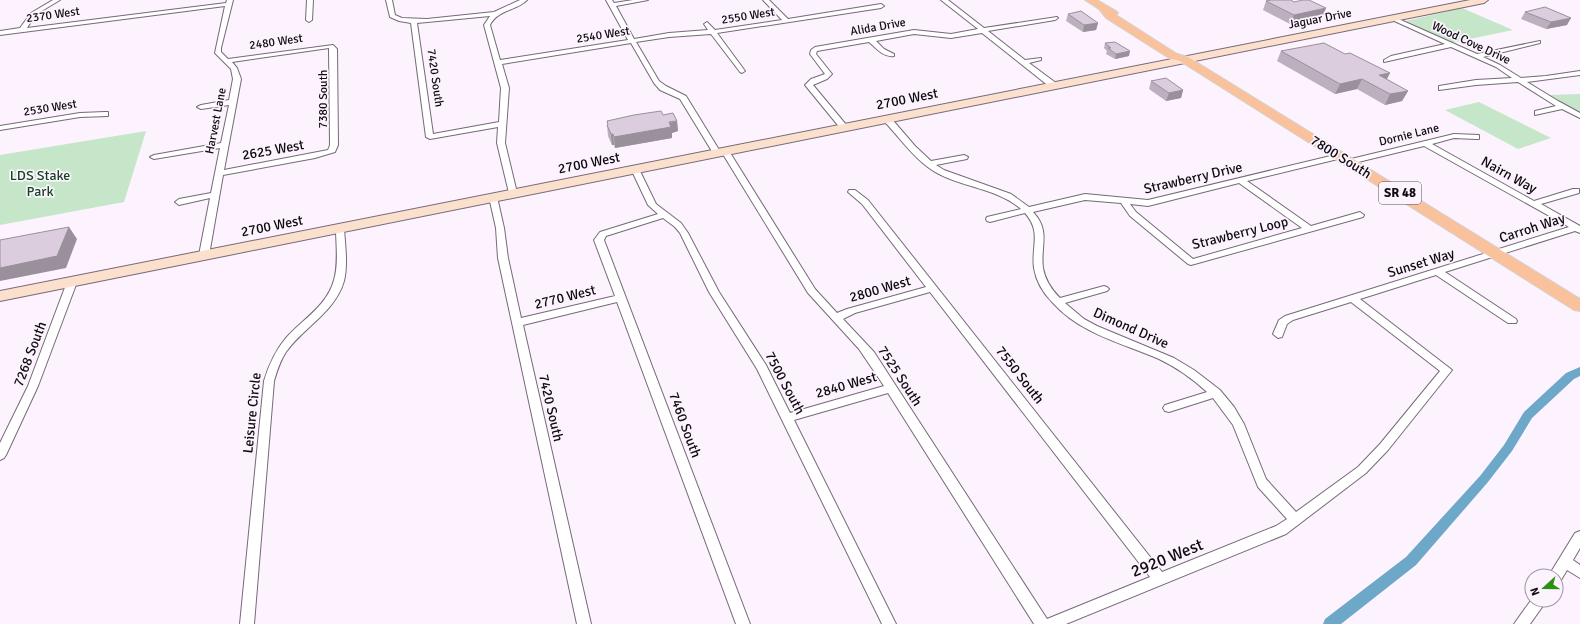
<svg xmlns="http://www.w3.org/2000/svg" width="1580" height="624" font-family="Signika,sans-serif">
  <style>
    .green { fill: #c5e6c8 }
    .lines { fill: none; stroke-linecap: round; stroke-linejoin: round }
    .canal { fill: #6ea8c9; fill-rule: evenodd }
    .street-casing { stroke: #766978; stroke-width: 2 }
    .secondary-casing { stroke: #766978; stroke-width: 2 }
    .primary-casing { stroke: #d4d3d4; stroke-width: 2 }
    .street { fill: #fff; fill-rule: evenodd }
    .secondary { fill: #fce0ce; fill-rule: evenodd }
    .primary { fill: #fac19d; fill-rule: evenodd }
    .wall { fill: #bcb0be }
    .shaded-wall { fill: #99909b }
    .building { fill: #dbcddd; stroke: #99909b }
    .labels { text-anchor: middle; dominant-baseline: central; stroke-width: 3.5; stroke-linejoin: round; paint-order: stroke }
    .far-street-label { font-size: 12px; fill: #0f0b10; stroke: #fcf3fe }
    .shield { fill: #fcf3fe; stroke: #565157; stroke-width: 1 }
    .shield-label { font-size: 13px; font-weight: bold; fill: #0f0b10 }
    .street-label { font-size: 14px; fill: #0f0b10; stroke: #fcf3fe }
    .park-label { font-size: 14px; fill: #12461f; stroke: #fcf3fe }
    .near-street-label { font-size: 17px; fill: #0f0b10; stroke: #fcf3fe }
  </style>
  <rect width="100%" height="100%" fill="#fcf3fe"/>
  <g class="green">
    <path d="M1462,8l51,22 -62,13 -45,-22z"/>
    <path d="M1580,94v19l-31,-18z"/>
    <path d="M1479,102l72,36 -33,11 -73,-39z"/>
    <path d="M146,131l-22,71 -124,23v-70z"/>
  </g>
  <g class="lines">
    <path class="canal" d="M1580,367v9l-6,3 -42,39 -20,33 -24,31 -72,83 -75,59h-18l2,-5 81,-62 74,-81 24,-31 20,-33 42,-39z"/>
    <g class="street-casing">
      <g id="street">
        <path d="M53,0h7l-25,15 -8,13 199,-25 1,-3h6l-12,48v4l7,7 105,-14 4,4 1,96 -3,7 -20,6 -92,17 -14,80 -2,2h-6l-2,-2 11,-57 -31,7 -4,-3 4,-3 32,-6 9,-45 -66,11 -4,-2 4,-2 67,-12 8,-38 -28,4 -4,-2 4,-2 28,-5 4,-21 -2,-10 -16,-16 10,-47 -225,29v-4l20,-3 11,-15zM329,48l1,97 -2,5 -104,20 17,-91 -4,-11 -5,-6z"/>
        <path d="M307,0h6l-1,20 -3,2 -3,-2z"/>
        <path d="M386,0h6l3,15 7,3 25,1 67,-7 26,-12h7c-11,11 -30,10 -37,25l10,35 128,-20 -22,-40h6l2,3 19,-3h15l-32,6 18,33 35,-6 39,-3 -4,-6 3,-2 8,8 67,-10 -19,-20h6l19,19 93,-15 3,2 -3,2 -164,25 28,38 -3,2 -2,-1 -29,-38 -42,3 -33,5 23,39 7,5 20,10 35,57 -4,2 -4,-2 -33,-54 -20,-9 -6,-7 -23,-40 -129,21 7,24 -4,55 12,50 -4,3 -4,-3 -12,-50 1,-16 -68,12 -4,-2 -15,-114 -12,-2 -9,-4zM490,16l-6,9 17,63 -2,34 -66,12 -16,-111z"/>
        <path d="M941,0h7l36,28 73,-11 1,1 -3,2 -67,11 37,29 16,-2v2l-12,3 27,20v4h-6l-68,-54 -31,5 -37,-4 -38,7 8,8 10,5v2c-10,2 -18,-8 -25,-14l-52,9 -1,3 16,20 -5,5 -14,6 35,42 -1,2h-6l-36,-44 6,-6 14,-5 -15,-20 1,-4 4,-3 99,-17 37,4 27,-5z"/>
        <path d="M1390,17h4l83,37 63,-13v2l-57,14 17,8 21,13 25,-2 34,-5v4l-53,7 31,19 22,12v5l-18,-9 -27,6v-4l21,-5 -38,-24 -42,3 -37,5v-4l37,-6 36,-2 -16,-11 -45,-20 -67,15v-2l7,-4 54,-12 -55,-25z"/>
        <path d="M105,112h3v4l-28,1 -80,13v-4l80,-13z"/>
        <path d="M884,117h6l25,29 16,15 33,-6 4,2 -1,2 -31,6 8,5 67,24 18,13 56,-13 63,6 191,-46h3v4l-95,23 64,45 49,-14 4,3 -1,2 -172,48 -3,-1 -58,-48 -9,-13 -36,-3 -52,12c18,19 7,34 10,56 2,12 9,22 17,30l44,-12 3,1 2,2 -2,2 -42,12 19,16 13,7 77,32 20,12 26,20 14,17 10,17 22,55 30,33 62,-45 22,-23 60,-73 -89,-69 -58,18 -6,4 -5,13 -4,1 -5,-4 6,-14 6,-4 284,-89 -145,-81 -74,18 -4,-2 1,-2 107,-26 25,1v4h-3l-22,-1 -22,6 102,57 39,-12h6v4l-38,11 39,22v7l-5,-2 -130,41 71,47 1,2 -1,2h-8l-72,-48 -76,24 92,71 -64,80 -22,23 -80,61 -220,90h-32l-146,-231 -94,27 102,204h-14l-125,-255 -48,-77 -29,-59 -5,-6 -12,-9 -57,18 -2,4 146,384h-14l-119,-322 -94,23 68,299h-14l-79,-366 -2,-30 -7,-31 1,-2h6l1,2 7,31 4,30 13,60 94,-22 -21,-56 6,-8 58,-18 -10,-9 -17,-36 4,-2 4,2 17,35 25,19 7,10 31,59 47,73 24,48 94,-27 -25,-37 -51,-56 -87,-142 4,-2 4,2 86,138 22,24 10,-4 79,-22 -64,-83 -14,-12 1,-2h6l13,10 294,372 114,-46 11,-7 -29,-32 -25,-62 -20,-27 -44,14 -4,-1 -2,-3 2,-3 42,-13c-14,-13 -31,-25 -48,-33 -37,-16 -78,-25 -106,-56 -9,-9 -17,-22 -19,-35 -3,-21 8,-36 -9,-55l-35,9 -3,-1 -1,-2 1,-2 34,-8c-23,-20 -55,-21 -82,-35 -22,-11 -38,-35 -55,-53zM1239,183l63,45 -109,31 -57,-47 -6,-8 18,2zM930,292l220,285 -103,42 -173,-267 -31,-33 12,-6z"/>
        <path d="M340,225l4,3c1,17 4,36 0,53 -9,31 -40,46 -58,71 -6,9 -9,19 -12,29l-20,243h-14l24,-243c5,-16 11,-30 22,-43 17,-19 41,-32 48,-58 5,-17 2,-35 2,-52z"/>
        <path d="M72,279l5,3 -39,104 -32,69 -2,3 -4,2v-17l28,-57 39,-104z"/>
        <path d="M1580,531v17l-7,12 7,5v13l-13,-8 -6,10 -5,2v-6h-7l2,-4 24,-39z"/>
        <path d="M1532,599l15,1 -17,24h-16z"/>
      </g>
    </g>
    <g class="secondary-casing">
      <path id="secondary" d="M1470,0h18l-4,3 -1484,298v-10z"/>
    </g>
    <g class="primary-casing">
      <path id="primary" d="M1085,0h12l19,11 2,2 -2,2 61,39 11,3 392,242v12l-6,-1 -394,-249 -11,-3 -63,-40 -7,-9z"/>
    </g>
    <use href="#street" class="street"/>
    <use href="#secondary" class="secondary"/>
    <use href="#primary" class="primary"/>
  </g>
  <g class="wall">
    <path d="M1266,1l28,1 32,6 -4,10 -32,6 -27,-14z"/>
    <path d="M1525,12l42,13 -21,4 -25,-10z"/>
    <path d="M1068,14l30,9 -2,7 -13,2 -17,-11z"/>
    <path d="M1105,43l24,13 -14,3 -9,-5 1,-3 -3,-3z"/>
    <path d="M1281,51l64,3 41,25 22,12 -6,10 -17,4 -28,-16 -22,5 -58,-33z"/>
    <path d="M1151,81l32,9 -2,8 -15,3 -17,-12z"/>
    <path d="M663,115l14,6 1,10 -6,2v5l-57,10 -1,-3h-2l-4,-9 -1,-11h1l-1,-4z"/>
  </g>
  <g class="shaded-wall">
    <path d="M1326,8l-4,10 -32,6 4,-9z"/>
    <path d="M1571,18l-4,7 -21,4 5,-7z"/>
    <path d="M1098,23l-2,7 -13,2 1,-7z"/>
    <path d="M1130,51l-1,5 -14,3 1,-5z"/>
    <path d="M1390,73l-5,10 -6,-8z"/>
    <path d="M1362,79l-5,10 -22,5 5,-10z"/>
    <path d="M1183,90l-2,8 -15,3 3,-8z"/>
    <path d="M1408,91l-6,10 -17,4 5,-11z"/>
    <path d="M677,121l1,10 -6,2v5l-57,10 -1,-11z"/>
    <path d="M611,134h2l1,11h-2z"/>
    <path d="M69,227l8,12 -11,29 -66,13v-13z"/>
  </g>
  <g class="building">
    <path d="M1271,0h20l3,2 9,-2h6l17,8 -32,7 -28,-14z"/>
    <path d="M1545,7l26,11 -20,4 -26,-10z"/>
    <path d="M1081,11l17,12 -14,2 -16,-11z"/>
    <path d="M1115,42l15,9 -14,3 -8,-6h3l-6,-5z"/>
    <path d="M1324,43l21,11 5,-1 40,20 -11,2 29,16 -18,3 -28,-15 -22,5 -59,-33z"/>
    <path d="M1166,78l17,12 -14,3 -18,-12z"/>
    <path d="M661,111l2,4 10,-2 4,8 -8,1 2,5 -57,10 -1,-3h-2l-4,-9h1l-1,-4 27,-6z"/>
    <path d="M69,227l-12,29 -57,12v-28z"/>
  </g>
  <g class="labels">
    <g class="far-street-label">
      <text transform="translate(53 15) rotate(-8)">2370 West</text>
      <text transform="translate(748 16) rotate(-9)">2550 West</text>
      <text transform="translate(1320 19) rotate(-11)">Jaguar Drive</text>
      <text transform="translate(878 27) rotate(-10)">Alida Drive</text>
      <text transform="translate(603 35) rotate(-9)">2540 West</text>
      <text transform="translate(276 42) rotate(-8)">2480 West</text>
      <text transform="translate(1471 43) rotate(25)">Wood Cove Drive</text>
      <text transform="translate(435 78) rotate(82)">7420 South</text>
      <text transform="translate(323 99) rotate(-90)">7380 South</text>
      <text transform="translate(50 108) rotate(-9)">2530 West</text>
      <text transform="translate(216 121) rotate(-79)">Harvest Lane</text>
      <text transform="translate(1409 135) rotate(-14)">Dornie Lane</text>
    </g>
    <rect class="shield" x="1379" y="182" width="42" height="22" rx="3"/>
    <g class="shield-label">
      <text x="1400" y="193">SR 48</text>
    </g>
    <g class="street-label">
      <text transform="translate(907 99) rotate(-11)">2700 West</text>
      <text transform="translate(273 150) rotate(-10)">2625 West</text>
      <text transform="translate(1341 157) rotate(32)">7800 South</text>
      <text transform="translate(589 163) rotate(-11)">2700 West</text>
      <text transform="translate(1509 175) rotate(29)">Nairn Way</text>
      <text transform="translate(1193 178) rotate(-13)">Strawberry Drive</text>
      <text transform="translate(272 226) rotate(-11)">2700 West</text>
      <text transform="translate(1532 228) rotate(-18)">Carroh Way</text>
      <text transform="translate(1240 233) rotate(-14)">Strawberry Loop</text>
      <text transform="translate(1421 263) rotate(-17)">Sunset Way</text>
      <text transform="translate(880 289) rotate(-16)">2800 West</text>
      <text transform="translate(565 297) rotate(-14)">2770 West</text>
      <text transform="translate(1131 328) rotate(24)">Dimond Drive</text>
      <text transform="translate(30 354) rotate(-69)">7268 South</text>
      <text transform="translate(1020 375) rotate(52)">7550 South</text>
      <text transform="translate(900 376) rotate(57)">7525 South</text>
      <text transform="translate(785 383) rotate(62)">7500 South</text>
      <text transform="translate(846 385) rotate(-16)">2840 West</text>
      <text transform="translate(551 408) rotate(77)">7420 South</text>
      <text transform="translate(252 413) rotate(-84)">Leisure Circle</text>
      <text transform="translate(685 425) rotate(70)">7460 South</text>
    </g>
    <g class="park-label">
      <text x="40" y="175">LDS Stake<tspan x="40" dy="16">Park</tspan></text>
    </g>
    <g class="near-street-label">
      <text transform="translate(1167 558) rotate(-22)">2920 West</text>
    </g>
  </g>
  <g transform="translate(1544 588) rotate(249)"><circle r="19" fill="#fcf3fe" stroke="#9d969f"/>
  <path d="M0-3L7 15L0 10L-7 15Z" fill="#2d9110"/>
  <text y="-6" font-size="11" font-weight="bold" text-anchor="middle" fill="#0f0b10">N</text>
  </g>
</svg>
